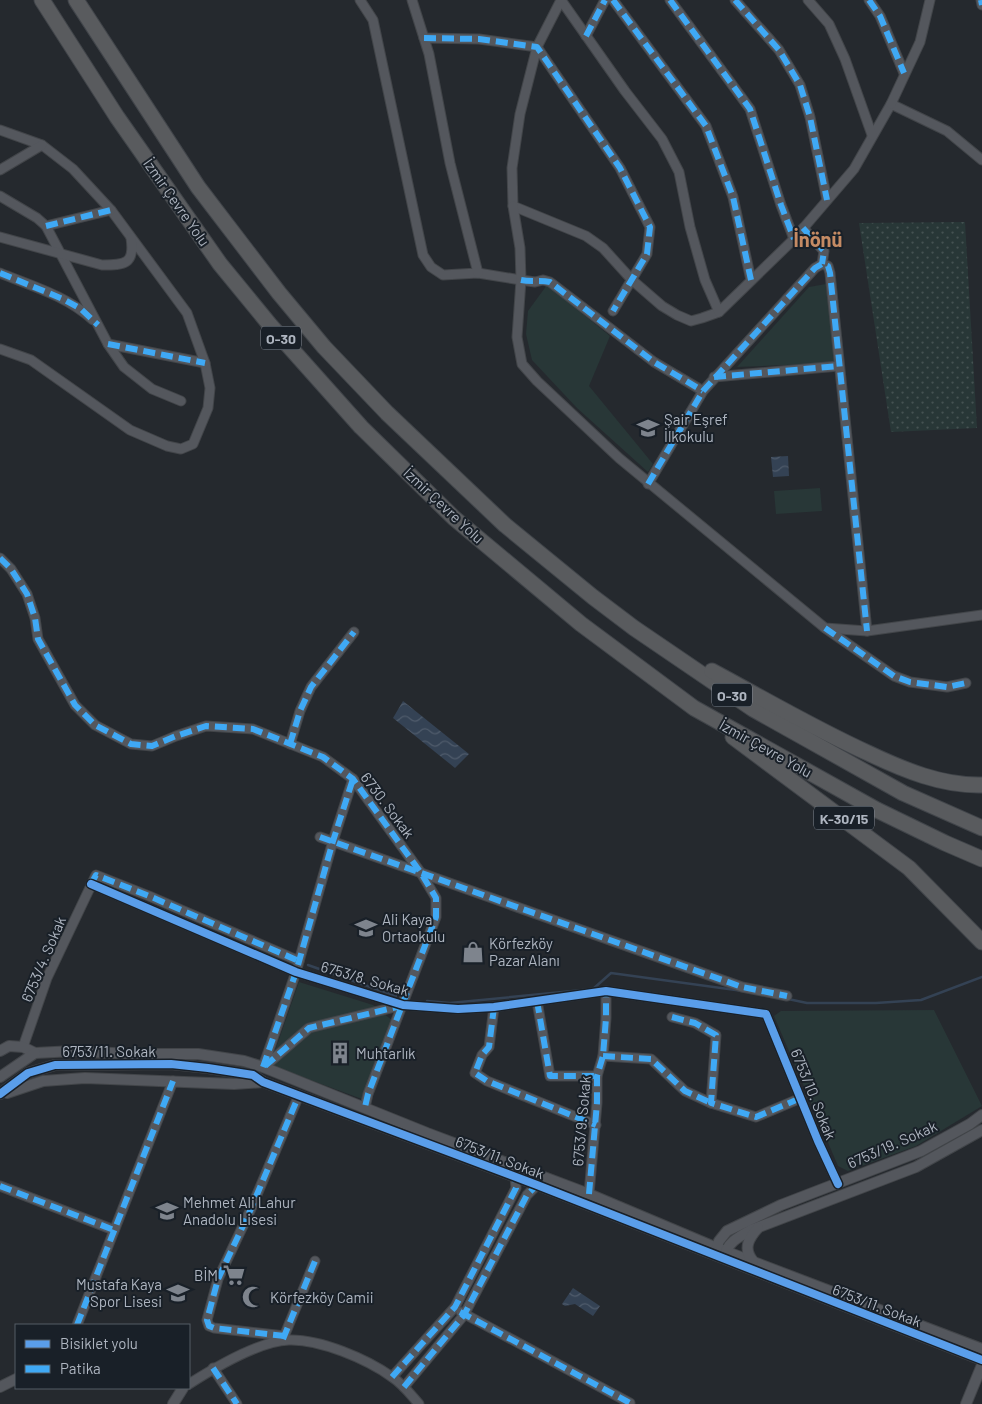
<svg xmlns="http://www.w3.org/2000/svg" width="982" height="1404" font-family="Barlow,sans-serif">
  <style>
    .grass { fill: url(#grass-dots) }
    .green { fill: #283737 }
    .water { fill: url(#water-waves) }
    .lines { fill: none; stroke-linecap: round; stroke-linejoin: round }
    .stream { stroke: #344254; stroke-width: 2.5 }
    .minor-casing { stroke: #424549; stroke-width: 11 }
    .tertiary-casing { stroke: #424549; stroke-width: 12 }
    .motorway-casing { stroke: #41454a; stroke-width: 17 }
    .minor { stroke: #54575d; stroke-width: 9 }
    .tertiary { stroke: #54575d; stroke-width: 10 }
    .motorway { stroke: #595b5e; stroke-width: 15 }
    .quiet { stroke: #3fa9f5; stroke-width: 6; stroke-dasharray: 12 6; stroke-linecap: butt }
    .cycleway-casing { stroke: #192028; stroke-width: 11 }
    .cycleway { stroke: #5a9eea; stroke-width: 8 }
    .labels { text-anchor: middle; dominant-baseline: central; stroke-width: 4; stroke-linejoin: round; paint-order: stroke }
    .shield { fill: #192028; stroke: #818892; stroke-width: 1 }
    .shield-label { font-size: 14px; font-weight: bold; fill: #aeb5c0 }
    .street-label { font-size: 15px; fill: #aeb5c0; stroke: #192028 }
    .poi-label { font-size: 15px; fill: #aeb5c0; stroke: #192028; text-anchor: start }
    .district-label { font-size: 20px; font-weight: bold; fill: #c58b64; stroke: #192028 }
  </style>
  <defs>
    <pattern id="grass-dots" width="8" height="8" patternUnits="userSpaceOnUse" patternTransform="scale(1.25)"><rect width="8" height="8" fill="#283737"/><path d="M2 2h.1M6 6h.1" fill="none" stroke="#455252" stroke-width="1.8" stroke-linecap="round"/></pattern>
    <pattern id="water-waves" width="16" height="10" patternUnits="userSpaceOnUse" patternTransform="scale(1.25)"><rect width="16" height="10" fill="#344254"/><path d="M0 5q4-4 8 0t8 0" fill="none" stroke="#4f5b6b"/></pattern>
  </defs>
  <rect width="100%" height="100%" fill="#25292e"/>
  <path class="grass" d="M965,222l12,206 -86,4 -32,-209z"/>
  <g class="green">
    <path d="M826,284l10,79 -99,4 72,-80z"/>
    <path d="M547,285l63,51 -21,50 64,78 -5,8 -71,-64 -45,-48 -6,-26 2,-23z"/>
    <path d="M820,488l2,23 -46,3 -2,-23z"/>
    <path d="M299,982l74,23 20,16 -31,78 -92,-34z"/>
    <path d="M934,1010l48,96 -66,40 -68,25 -10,-5 -64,-150 7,-5z"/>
  </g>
  <g class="water">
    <path d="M788,456l1,20 -16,1 -2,-20z"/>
    <path d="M403,701l66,53 -14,14 -62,-50z"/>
    <path d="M573,1288l27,18 -7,10 -18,-12 -10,2 -3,-2z"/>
  </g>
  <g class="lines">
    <g class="stream">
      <path d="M308,965l88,31"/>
      <path d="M593,989l18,-16 132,18"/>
      <path d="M788,999l19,4h69l45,-3 61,-23"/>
      <path d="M427,1001l23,2 133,-13"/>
    </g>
    <g class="minor-casing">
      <g id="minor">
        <path d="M360,0l13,20 50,235 8,12 12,8 35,-2 43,7 14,2 8,-2 7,2 104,80 49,29"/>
        <path d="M412,0l17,54 21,109 28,110"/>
        <path d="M561,0l-24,47 -17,67 -8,54 1,38 73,30 17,12 29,32 30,26 15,9 14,6 11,-3 17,-6 75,-73 60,-70 37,-65 56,27 35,29"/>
        <path d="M561,0l64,91 37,48 17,33 11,55 15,53 14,32"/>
        <path d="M613,0l93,126 27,71 18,83"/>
        <path d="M670,0l80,109 31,96 13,34"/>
        <path d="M735,0l44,50 21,35 10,32 17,83"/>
        <path d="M808,0l21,24 16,35 27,76"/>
        <path d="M869,0l11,16 24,57"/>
        <path d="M981,0l1,5"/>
        <path d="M586,36l19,-36"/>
        <path d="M424,38l55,1 58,8 83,121 30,59 -3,27 -34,57"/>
        <path d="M891,104l29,-62 10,-42"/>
        <path d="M0,130l42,15 31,24 38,41 76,103 18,50 5,25 -2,20 -15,36 -12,5 -14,-3 -37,-16 -99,-70 -31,-11"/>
        <path d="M0,170l42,-25"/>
        <path d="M0,196l37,22 9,8 62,118 16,23 28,22 29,12"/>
        <path d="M513,206l7,42 1,32 -4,57 5,27 15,17 82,77 206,170 42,3 115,-16"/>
        <path d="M46,226l65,-16"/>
        <path d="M803,228l21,23 -2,13"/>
        <path d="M0,237l102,28c23,0 33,-1 29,-27"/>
        <path d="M0,273c32,13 67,23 93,47"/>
        <path d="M108,344l97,19"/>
        <path d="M714,377l125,-11"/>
        <path d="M648,484l55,-93 112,-123 7,-4 6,2 2,7 37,358"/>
        <path d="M0,558l11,11 16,25 8,24 3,21 19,34 18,32 20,20 36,19 21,2 24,-10 30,-10 47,3 70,28 30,22 68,94 15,25v19l-68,177 -3,13"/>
        <path d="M825,628l69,48 16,6 37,5 19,-4"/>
        <path d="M290,744l10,-33 11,-24 43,-55"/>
        <path d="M320,837l422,150 45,9"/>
        <path d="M91,884l205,88 107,33 55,4 36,-2 112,-16 160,23 52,127 20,43"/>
        <path d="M537,1001l13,75h47"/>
        <path d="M494,1007l-5,40 -7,8 -7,18 12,8 109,44"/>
        <path d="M672,1017l23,6 21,12 -5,68 45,14 45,-19"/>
        <path d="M23,1047l24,-69 49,-103 53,21 150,65"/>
        <path d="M603,1056l48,3 34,32 26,12"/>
        <path d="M265,1066l44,-38 94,-23"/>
        <path d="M263,1067l33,-95 37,-131 20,-62"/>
        <path d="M0,1186l114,44"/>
        <path d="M589,1194l8,-91v-27l6,-20 3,-38v-27"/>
        <path d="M461,1312l169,91"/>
        <path d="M77,1325l96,-244"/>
        <path d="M285,1336l-71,-8 -5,-2 -2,-6 11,-41 32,-68 49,-116"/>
        <path d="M283,1339l32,-78"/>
        <path d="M213,1368l24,36"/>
        <path d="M392,1377l63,-70 61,-119 -1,-11"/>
        <path d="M189,1384c25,-16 70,-43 100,-44 31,-1 78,19 103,37 11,7 19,18 27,27"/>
        <path d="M404,1387l60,-72 63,-120 10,-10"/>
      </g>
    </g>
    <g class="tertiary-casing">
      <g id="tertiary">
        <path d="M0,1051l9,-5 14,1 12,6 39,-2 57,3h67l46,7 19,6 164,66 162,61 128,54 265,101"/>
        <path d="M0,1077l35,-24"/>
        <path d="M7,1093l36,-12 42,-3 149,6 29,-2"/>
        <path d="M0,1094l28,-21 27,-8 116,-1 37,4 45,7 10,7 274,103 445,175"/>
        <path d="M715,1253l4,-12 8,-10 54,-26 140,-54 49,-27 12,-9"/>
        <path d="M725,1257c1,-14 15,-21 26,-27l165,-63 66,-37"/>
        <path d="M753,1261c-10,-12 -5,-22 5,-33"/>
        <path d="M0,1387l16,-8"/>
        <path d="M173,1404l10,-16"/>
        <path d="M966,1404l16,-39"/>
      </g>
    </g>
    <g class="motorway-casing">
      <g id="motorway">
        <path d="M42,0l75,117 103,147 50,61 91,102 93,91 127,106 113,84 183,102 68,33 37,16"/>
        <path d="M76,0l122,187 81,106 45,54 63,66 118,112 88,72 41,31 119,81 150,84 79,35"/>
        <path d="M712,671c52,28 103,58 156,82 36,17 74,33 114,32"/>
        <path d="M733,737l176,131 73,74"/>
      </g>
    </g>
    <use href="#minor" class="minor"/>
    <use href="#tertiary" class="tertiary"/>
    <use href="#motorway" class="motorway"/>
    <g class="quiet">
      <path d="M613,0l93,126 27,71 18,83"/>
      <path d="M670,0l80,109 31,96 13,34"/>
      <path d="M735,0l44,50 21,35 10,32 17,83"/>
      <path d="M869,0l11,16 24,57"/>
      <path d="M981,0l1,5"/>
      <path d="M586,36l19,-36"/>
      <path d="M424,38l55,1 58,8 83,121 30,59 -3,27 -34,57"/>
      <path d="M46,226l65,-16"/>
      <path d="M803,228l21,23 -2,13"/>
      <path d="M0,273l63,26 18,10 17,16"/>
      <path d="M521,280c10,2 20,0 29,2l104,80 49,29"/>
      <path d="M108,344l97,19"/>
      <path d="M714,377l125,-11"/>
      <path d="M648,484l55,-93 112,-123 7,-4 6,2 2,7 37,358"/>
      <path d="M0,558l11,11 16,25 8,24 3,21 19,34 18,32 20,20 36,19 21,2 24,-10 30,-10 47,3 70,28 30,22 68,94 15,25v19l-68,177 -3,13"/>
      <path d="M825,628l69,48 16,6 37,5 19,-4"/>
      <path d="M290,744l10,-33 11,-24 43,-55"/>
      <path d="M320,837l422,150 45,9"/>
      <path d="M91,884l5,-9 53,21 150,65"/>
      <path d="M537,1001l13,75h47"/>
      <path d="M494,1007l-5,40 -7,8 -7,18 12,8 109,44"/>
      <path d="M672,1017l23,6 21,12 -5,68 45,14 45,-19"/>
      <path d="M603,1056l48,3 34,32 26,12"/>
      <path d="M265,1066l44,-38 92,-22"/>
      <path d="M263,1067l33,-95 37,-131 20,-62"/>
      <path d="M0,1186l114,44"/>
      <path d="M589,1194l8,-91v-27l6,-20 3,-38v-27"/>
      <path d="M460,1312l170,91"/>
      <path d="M77,1325l96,-244"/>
      <path d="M285,1336l-71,-8 -5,-2 -2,-6 11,-41 32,-68 49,-116"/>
      <path d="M283,1339l32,-78"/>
      <path d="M213,1368l24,36"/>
      <path d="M392,1377l63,-70 61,-119 -1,-11"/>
      <path d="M404,1387l60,-72 63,-120 10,-10"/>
    </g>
    <g class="cycleway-casing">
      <g id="cycleway">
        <path d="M91,884l205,88 107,33 55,4 36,-2 112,-16 160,23 52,127 20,43"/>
        <path d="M0,1094l28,-21 27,-8 116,-1 37,4 45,7 10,7 274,103 445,175"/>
      </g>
    </g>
    <use href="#cycleway" class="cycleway"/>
  </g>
  <defs>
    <g id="school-bare" transform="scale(1.725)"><path d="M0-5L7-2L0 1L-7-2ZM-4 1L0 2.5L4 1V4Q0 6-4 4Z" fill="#7e848d" stroke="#192028" stroke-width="2.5" paint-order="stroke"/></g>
    <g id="shop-bare" transform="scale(1.725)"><path d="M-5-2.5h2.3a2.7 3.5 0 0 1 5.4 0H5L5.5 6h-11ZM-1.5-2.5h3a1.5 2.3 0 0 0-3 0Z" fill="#7e848d" stroke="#192028" stroke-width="2.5" paint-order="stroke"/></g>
    <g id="building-bare" transform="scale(1.725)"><path d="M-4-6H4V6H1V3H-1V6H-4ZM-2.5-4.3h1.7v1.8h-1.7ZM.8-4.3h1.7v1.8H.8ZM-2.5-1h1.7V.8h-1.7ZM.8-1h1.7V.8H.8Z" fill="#7e848d" stroke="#192028" stroke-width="2.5" paint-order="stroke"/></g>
    <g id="supermarket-bare" transform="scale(1.725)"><path d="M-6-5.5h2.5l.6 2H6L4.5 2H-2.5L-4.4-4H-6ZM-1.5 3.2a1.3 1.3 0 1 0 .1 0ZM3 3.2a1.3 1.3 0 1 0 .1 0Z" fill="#7e848d" stroke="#192028" stroke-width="2.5" paint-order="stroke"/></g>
    <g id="mosque-bare" transform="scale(1.725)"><path d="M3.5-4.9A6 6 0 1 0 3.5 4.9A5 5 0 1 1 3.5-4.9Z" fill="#7e848d" stroke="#192028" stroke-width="2.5" paint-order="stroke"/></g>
  </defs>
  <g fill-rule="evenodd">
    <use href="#school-bare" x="648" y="428"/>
    <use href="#school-bare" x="366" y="928"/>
    <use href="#shop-bare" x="473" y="952"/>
    <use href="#building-bare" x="340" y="1053"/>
    <use href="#school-bare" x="167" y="1211"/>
    <use href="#supermarket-bare" x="234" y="1275"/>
    <use href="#school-bare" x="178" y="1293"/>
    <use href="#mosque-bare" x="253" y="1297"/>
  </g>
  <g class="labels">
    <g class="shield">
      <rect x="261" y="326.5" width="40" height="23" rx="4"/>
      <rect x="712" y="683.5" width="40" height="23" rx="4"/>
      <rect x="814" y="806.5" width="60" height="23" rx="4"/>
    </g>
    <g class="shield-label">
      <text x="281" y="338">O-30</text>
      <text x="732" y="695">O-30</text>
      <text x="844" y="818">K-30/15</text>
    </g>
    <g class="street-label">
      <text transform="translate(177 202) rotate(55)">İzmir Çevre Yolu</text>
      <text transform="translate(444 505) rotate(43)">İzmir Çevre Yolu</text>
      <text transform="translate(766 748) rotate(29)">İzmir Çevre Yolu</text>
      <text transform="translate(388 805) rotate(53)">6730. Sokak</text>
      <text transform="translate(43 959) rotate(-67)">6753/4. Sokak</text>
      <text transform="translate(365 978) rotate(16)">6753/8. Sokak</text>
      <text x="109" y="1051">6753/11. Sokak</text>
      <text transform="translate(814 1094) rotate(68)">6753/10. Sokak</text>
      <text transform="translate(581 1121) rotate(-85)">6753/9. Sokak</text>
      <text transform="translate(892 1144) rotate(-24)">6753/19. Sokak</text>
      <text transform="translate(500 1157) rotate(21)">6753/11. Sokak</text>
      <text transform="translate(877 1305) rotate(21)">6753/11. Sokak</text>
    </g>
    <g class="poi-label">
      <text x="664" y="419">Şair Eşref<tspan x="664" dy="17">İlkokulu</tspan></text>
      <text x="382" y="919">Ali Kaya<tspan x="382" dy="17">Ortaokulu</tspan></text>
      <text x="489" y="943">Körfezköy<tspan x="489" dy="17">Pazar Alanı</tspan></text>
      <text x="356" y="1053">Muhtarlık</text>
      <text x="183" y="1202">Mehmet Ali Lahur<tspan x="183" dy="17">Anadolu Lisesi</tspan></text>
      <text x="218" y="1275" text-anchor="end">BİM</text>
      <text x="162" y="1284" text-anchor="end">Mustafa Kaya<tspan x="162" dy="17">Spor Lisesi</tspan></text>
      <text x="270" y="1297">Körfezköy Camii</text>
    </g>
    <g class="district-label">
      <text x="818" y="239">İnönü</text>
    </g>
  </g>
  <rect x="15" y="1324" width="175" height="65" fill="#192028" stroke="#555c65"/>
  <rect x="25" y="1340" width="25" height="8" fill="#5a9eea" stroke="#555c65"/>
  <text x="60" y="1349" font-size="15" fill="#aeb5c0">Bisiklet yolu</text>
  <rect x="25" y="1365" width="25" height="8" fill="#3fa9f5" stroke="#555c65"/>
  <text x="60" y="1374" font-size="15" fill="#aeb5c0">Patika</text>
</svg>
